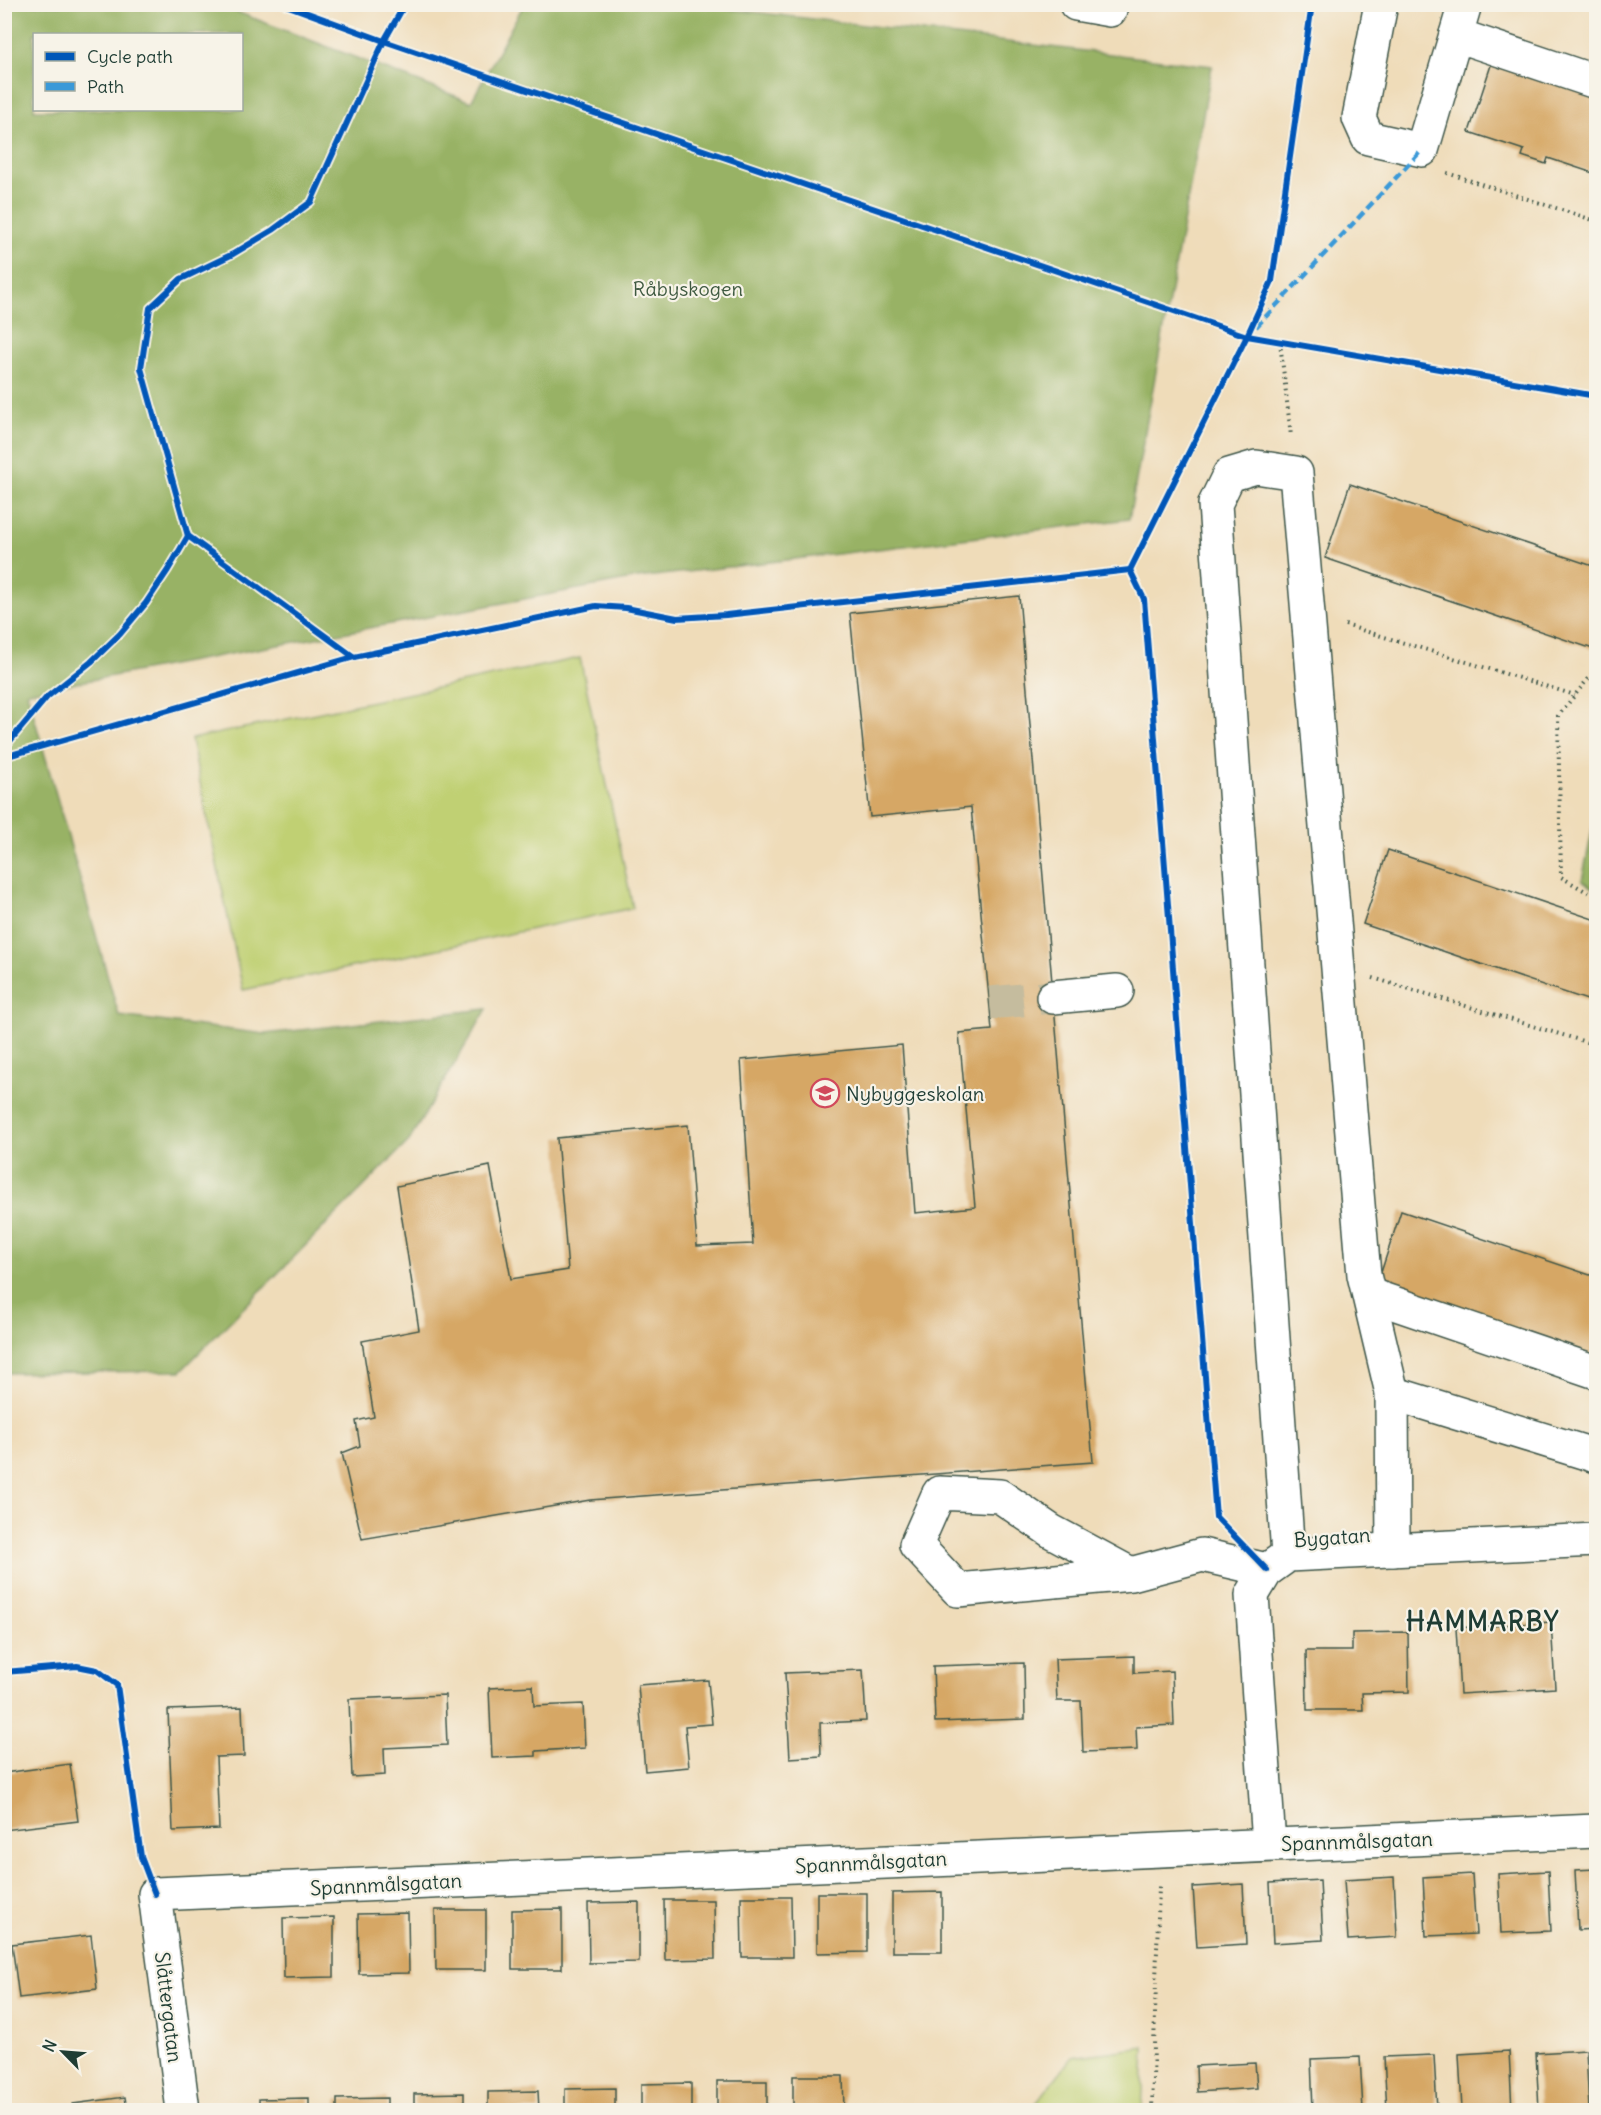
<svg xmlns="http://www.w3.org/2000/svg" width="1601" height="2115" font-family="Delius,sans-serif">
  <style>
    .green { fill: #c0d073; stroke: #708654; stroke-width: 1.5 }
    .forest { fill: #98b265; stroke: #5c784c; stroke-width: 1.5; fill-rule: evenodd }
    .building { fill: #d6a765 }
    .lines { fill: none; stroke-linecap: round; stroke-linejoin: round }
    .minor-tunnel { stroke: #c5bc9e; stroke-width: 33; stroke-dasharray: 33 16; stroke-linecap: butt }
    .minor-casing { stroke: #3e5548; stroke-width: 36 }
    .path { stroke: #3e5548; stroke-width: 4; stroke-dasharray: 1.5 4.5; stroke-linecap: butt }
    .minor { stroke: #fff; stroke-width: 33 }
    .quiet { stroke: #3a99d8; stroke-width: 4.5; stroke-dasharray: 9 4.5; stroke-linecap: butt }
    .cycleway-casing { stroke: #f7f3e8; stroke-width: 10 }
    .cycleway { stroke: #0057b8; stroke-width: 6 }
    .labels { text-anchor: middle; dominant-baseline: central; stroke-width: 4.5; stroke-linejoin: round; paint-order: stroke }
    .park-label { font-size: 20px; fill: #3f5a41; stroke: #f7f3e8 }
    .poi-label { font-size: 20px; fill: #1f3d34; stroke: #f7f3e8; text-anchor: start }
    .street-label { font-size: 20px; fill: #1f3d34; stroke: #f7f3e8 }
    .district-label { font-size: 26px; font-weight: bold; letter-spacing: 1.5px; fill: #1f3d34; stroke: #f7f3e8 }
  </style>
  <rect width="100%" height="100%" fill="#f7f3e8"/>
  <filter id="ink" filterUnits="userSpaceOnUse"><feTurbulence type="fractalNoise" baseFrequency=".0167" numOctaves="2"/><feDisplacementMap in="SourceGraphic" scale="12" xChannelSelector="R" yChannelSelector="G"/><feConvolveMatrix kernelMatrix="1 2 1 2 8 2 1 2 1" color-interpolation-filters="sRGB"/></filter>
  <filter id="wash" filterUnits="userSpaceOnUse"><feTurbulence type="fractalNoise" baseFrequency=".008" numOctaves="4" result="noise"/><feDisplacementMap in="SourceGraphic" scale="24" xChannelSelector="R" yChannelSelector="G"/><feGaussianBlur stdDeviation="1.35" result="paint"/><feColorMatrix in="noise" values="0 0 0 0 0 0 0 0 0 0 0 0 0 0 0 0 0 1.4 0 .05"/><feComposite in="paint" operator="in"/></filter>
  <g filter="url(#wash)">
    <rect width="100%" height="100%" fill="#efdcb9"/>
    <g class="green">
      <path d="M580,658l53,250 -390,82 -52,-251z"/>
      <path d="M1145,2047l-3,63h-111l41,-53z"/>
    </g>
    <g class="forest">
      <path d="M524,4l169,1 519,61 -83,453 -492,59 -610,114 92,324 146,18 222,-25 -78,132 -228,230 -176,2v-1368h214l252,97zM34,34h208v76h-208z"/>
      <path d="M1596,813v77l-14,-10z"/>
    </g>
    <g id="blocks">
      <g class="building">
        <path d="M1494,56l102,35v83l-48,-16 -2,6 -24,-8 2,-6 -55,-18z"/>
        <path d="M1350,484l246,83v83l-271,-92z"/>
        <path d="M1019,596l74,866 -503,38 -228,39 -20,-86 18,-7 -4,-25 18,-4 -12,-76 57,-11 -22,-144 93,-20 21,113 57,-9 -11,-132 131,-13 9,121 56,-2 -12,-184 161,-15 13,168 60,-6 -16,-174 33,-3 -21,-223 -101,10 -20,-204z"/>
        <path d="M1388,850l208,70v83l-233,-79z"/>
        <path d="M1401,1211l195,66v83l-219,-75z"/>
        <path d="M1551,1622l4,66 -95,6 -4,-66z"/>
        <path d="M1408,1632l1,60 -47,1 1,17h-56l-1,-59h46v-18z"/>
        <path d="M1134,1656v17l38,-2 2,54 -38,2 1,23 -54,2 -2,-51h-24l-2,-42z"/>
        <path d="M1024,1663l1,56 -90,3 -2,-56z"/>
        <path d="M863,1670l3,51 -46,2 1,33 -31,2 -5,-85z"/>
        <path d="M708,1680l4,44 -27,2 4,41 -44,4 -7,-86z"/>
        <path d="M533,1686l1,20 49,-2 2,44 -49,3v5l-44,2 -3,-70z"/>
        <path d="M445,1695l2,50 -63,3 1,27 -33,2 -3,-78z"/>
        <path d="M242,1707l2,49 -28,1 3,72 -46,2 -5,-121z"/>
        <path d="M70,1764l8,57 -74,9v-57z"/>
        <path d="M1596,1869v60l-18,1 -3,-60z"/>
        <path d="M1548,1871l3,60 -50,2 -3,-59z"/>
        <path d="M1472,1874l4,60 -50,2 -3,-59z"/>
        <path d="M1394,1877l3,60 -49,3 -4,-60z"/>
        <path d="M1320,1880l3,60 -50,3 -3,-60z"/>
        <path d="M1243,1884l3,60 -49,3 -4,-60z"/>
        <path d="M942,1892v60h-50v-59z"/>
        <path d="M817,1893h50v59l-50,1z"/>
        <path d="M741,1897h50l1,60h-50z"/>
        <path d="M664,1900h50l1,59 -50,1z"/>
        <path d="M639,1902v60l-50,1 -1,-60z"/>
        <path d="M562,1909v60h-50v-59z"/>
        <path d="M435,1910h51v60h-50z"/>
        <path d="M408,1913l1,60 -50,1 -1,-60z"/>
        <path d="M334,1917v60l-50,1 -1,-60z"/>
        <path d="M91,1935l6,54 -78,9 -7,-54z"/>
        <path d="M1586,2050l3,60h-50l-3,-57z"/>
        <path d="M1509,2051l3,59h-50l-3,-56z"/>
        <path d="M1434,2055l3,55h-50l-3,-53z"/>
        <path d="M1360,2057l3,53h-50l-2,-51z"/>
        <path d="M1255,2063l2,25 -60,4 -1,-26z"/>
        <path d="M793,2076h50l1,34h-51z"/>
        <rect x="717" y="2081" width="50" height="29"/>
        <path d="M691,2083v27h-50v-26z"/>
        <path d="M615,2088v22h-50v-21z"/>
        <path d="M538,2091l1,19h-51v-18z"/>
        <path d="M464,2093v17h-50v-16z"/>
        <path d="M125,2097l2,13h-54v-6z"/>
        <path d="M309,2098v12h-50v-11z"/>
        <path d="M387,2098v12h-50v-11z"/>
      </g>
    </g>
  </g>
  <g filter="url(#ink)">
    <use href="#blocks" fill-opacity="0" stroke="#3e5548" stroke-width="1.5"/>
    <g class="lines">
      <path class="minor-tunnel" d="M990,1003l63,-6"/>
      <g class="minor-casing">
        <g id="minor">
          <path d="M1076,4l34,6"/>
          <path d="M1381,4l-22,114 9,20 54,12 43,-146"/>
          <path d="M1456,35l140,47"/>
          <path d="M1053,997l64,-6"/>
          <path d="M1370,1295l226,77"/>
          <path d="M1392,1393l204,63"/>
          <path d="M1288,1555l-73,-1051 14,-29 27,-8 40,6 68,802 28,118 1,157"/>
          <path d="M1131,1574l-173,16 -42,-45 23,-52 61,3 51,35 80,43 71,-19 65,15"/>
          <path d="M1269,1844l-17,-249 15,-25 21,-15 308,-15"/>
          <path d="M183,2110l-28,-216 1441,-63"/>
        </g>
      </g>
      <g class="path">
        <path d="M1447,173l149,48"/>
        <path d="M1280,342l11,94"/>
        <path d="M1345,625l230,70"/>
        <path d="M1596,669l-38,47 3,161 35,20"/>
        <path d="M1373,978l223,67"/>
        <path d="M1152,2110l7,-224"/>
      </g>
      <use href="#minor" class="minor"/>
      <path class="quiet" d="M1256,327l166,-177"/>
      <g class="cycleway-casing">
        <g id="cycleway">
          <path d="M283,4l101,37 863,295 349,60"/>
          <path d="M1130,570l14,29 72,918 51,53"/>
          <path d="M1130,570l117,-234 25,-55 40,-277"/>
          <path d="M354,657l-166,-121 -47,-168 9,-60 31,-29 52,-25 40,-24 38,-28 73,-161 21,-37"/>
          <path d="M4,748l43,-51 44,-35 29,-28 26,-31 22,-33 20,-34"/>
          <path d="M4,757l350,-100 242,-51 30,2 51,10 49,-3 404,-45"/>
          <path d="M4,1672l73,-6 20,4 20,15 24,172 14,37"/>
        </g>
      </g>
      <use href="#cycleway" class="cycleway"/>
    </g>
  </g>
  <defs>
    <g id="school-ring" transform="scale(1.5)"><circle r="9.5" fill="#f7f3e8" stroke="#d1495b" stroke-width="1.5"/><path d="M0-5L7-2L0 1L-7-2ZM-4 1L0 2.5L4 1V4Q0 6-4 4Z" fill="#d1495b"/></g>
  </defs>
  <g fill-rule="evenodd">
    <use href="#school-ring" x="825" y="1093"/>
  </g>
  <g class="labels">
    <g class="park-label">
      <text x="688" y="288">Råbyskogen</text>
    </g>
    <g class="poi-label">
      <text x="846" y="1093">Nybyggeskolan</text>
    </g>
    <g class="street-label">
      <text transform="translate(1332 1537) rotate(-4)">Bygatan</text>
      <text transform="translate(1357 1841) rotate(-2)">Spannmålsgatan</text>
      <text transform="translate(871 1862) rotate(-3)">Spannmålsgatan</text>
      <text transform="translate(386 1884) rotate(-3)">Spannmålsgatan</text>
      <text transform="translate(169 2007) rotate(83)">Slåttergatan</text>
    </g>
    <g class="district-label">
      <text x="1483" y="1621">HAMMARBY</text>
    </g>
  </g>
  <rect width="1601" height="2115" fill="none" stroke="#f7f3e8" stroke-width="24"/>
  <rect x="33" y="33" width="210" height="78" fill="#f7f3e8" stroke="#a1aaa0" stroke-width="1.5"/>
  <rect x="45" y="52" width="30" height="9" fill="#0057b8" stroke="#a1aaa0" stroke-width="1.5"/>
  <text x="87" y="63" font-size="18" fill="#1f3d34">Cycle path</text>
  <rect x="45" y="82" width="30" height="9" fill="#3a99d8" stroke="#a1aaa0" stroke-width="1.5"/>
  <text x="87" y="93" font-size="18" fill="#1f3d34">Path</text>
  <g transform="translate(63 2052) rotate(295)" stroke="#f7f3e8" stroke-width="4.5" paint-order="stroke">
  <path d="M0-4.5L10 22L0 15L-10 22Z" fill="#1f3d34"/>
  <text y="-9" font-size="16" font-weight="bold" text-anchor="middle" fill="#1f3d34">N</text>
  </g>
</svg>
